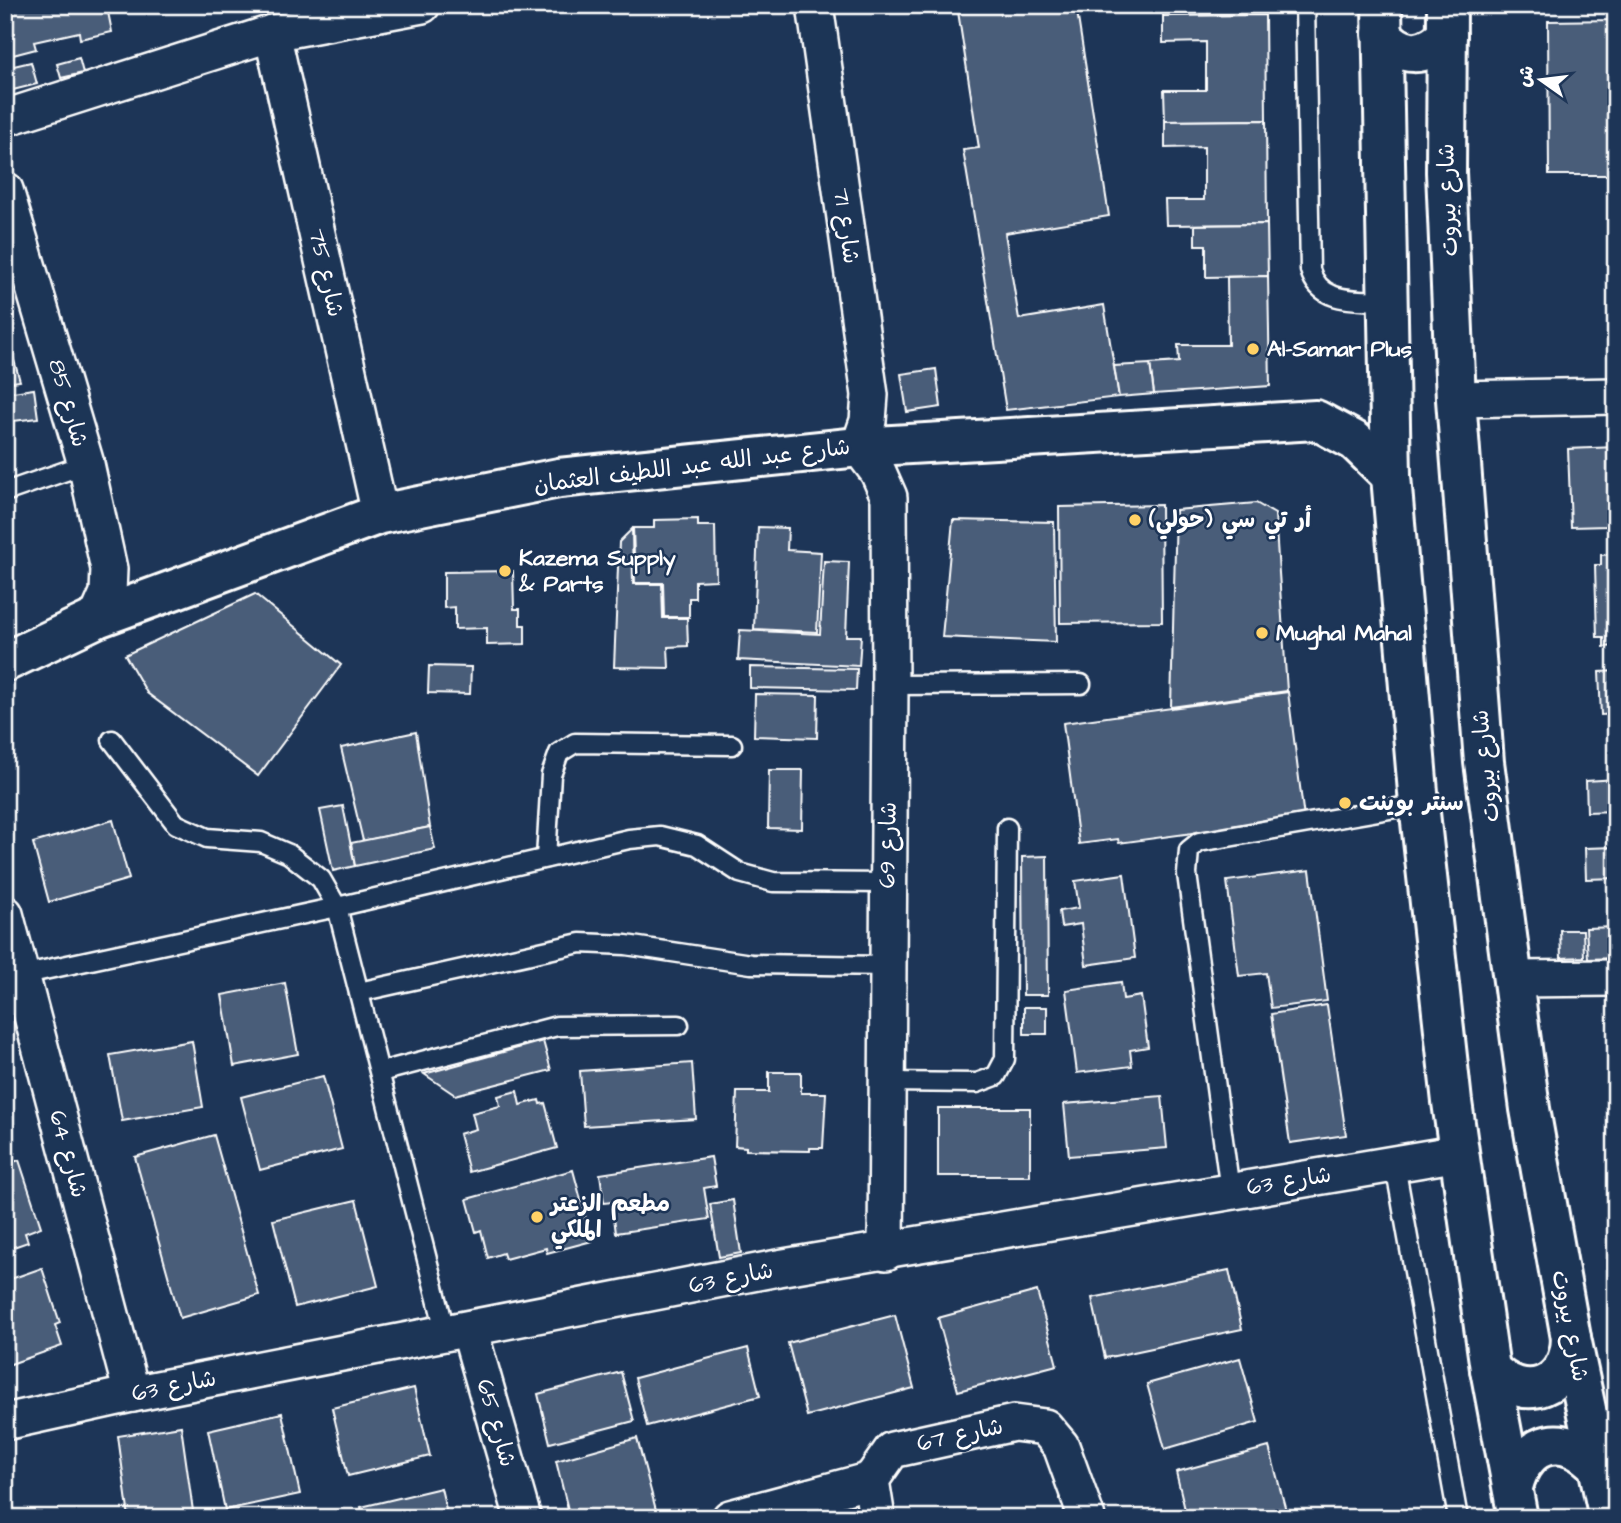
<svg xmlns="http://www.w3.org/2000/svg" width="1621" height="1523" font-family="'Architects Daughter','Playpen Sans Arabic',sans-serif">
  <style>
    .building { fill: #4a5d79; stroke: #fff; stroke-width: 2 }
    .lines { fill: none; stroke-linecap: round; stroke-linejoin: round }
    .service-casing { stroke: #fff; stroke-width: 23 }
    .minor-casing { stroke: #fff; stroke-width: 40 }
    .tertiary-casing { stroke: #fff; stroke-width: 44 }
    .secondary-casing { stroke: #fff; stroke-width: 44 }
    .service { stroke: #1d3557; stroke-width: 18 }
    .minor { stroke: #1d3557; stroke-width: 35 }
    .tertiary { stroke: #1d3557; stroke-width: 38 }
    .secondary { stroke: #1d3557; stroke-width: 38 }
    .poi-dot { fill: #ffd166; stroke: #1d3557; stroke-width: 2.5 }
    .labels { text-anchor: middle; dominant-baseline: central; stroke-width: 5; stroke-linejoin: round; paint-order: stroke }
    .street-label { font-size: 23px; fill: #fff; stroke: #1d3557 }
    .poi-label { font-size: 23px; font-weight: bold; fill: #fff; stroke: #1d3557; text-anchor: start }
  </style>
  <rect width="100%" height="100%" fill="#1d3557"/>
  <filter id="ink" filterUnits="userSpaceOnUse"><feTurbulence type="fractalNoise" baseFrequency=".0143" numOctaves="2"/><feDisplacementMap in="SourceGraphic" scale="14" xChannelSelector="R" yChannelSelector="G"/><feConvolveMatrix kernelMatrix="1 2 1 2 8 2 1 2 1" color-interpolation-filters="sRGB"/></filter>
  <g filter="url(#ink)">
    <g class="building">
      <path d="M5,5h111l-9,2 5,25 -32,7 -1,-7 -45,10 2,7 -23,6 -6,-25 -2,1z"/>
      <path d="M957,5h119l33,211 -104,17 14,86 85,-14 15,92 -113,13 -43,-260 16,-2z"/>
      <path d="M1163,5h102v10l-102,1z"/>
      <path d="M1265,15l1,105 -101,1 -1,-31h42v-48l-43,1v-27z"/>
      <path d="M1616,20v155h-67l-1,-154z"/>
      <path d="M79,58l4,15 -22,5 -4,-14z"/>
      <path d="M31,62l6,22 -32,8v-24z"/>
      <path d="M1266,120l1,104 -101,1 -1,-25h39v-53l-39,1v-27z"/>
      <path d="M1267,224l1,52 -62,1v-32h-11v-20z"/>
      <path d="M1268,276l2,110 -116,8 -4,-30 29,-2 -1,-17h50l-1,-68z"/>
      <path d="M5,329l15,52 -15,2z"/>
      <path d="M1150,364l4,30 -35,3 -5,-31z"/>
      <path d="M936,369l5,38 -34,5 -6,-38z"/>
      <path d="M34,389l4,29 -33,4v-29z"/>
      <path d="M1616,447v70l-9,1v8l-36,1 -3,-78z"/>
      <path d="M1256,503l19,11 12,177 -116,16 5,-197z"/>
      <path d="M1161,505l1,117 -102,1 -1,-116z"/>
      <path d="M698,519v7h17l1,54 -21,1v17h-6v19h-25l-1,-34h-28l-2,-55h21v-8z"/>
      <path d="M953,520l101,2 2,120 -114,-5z"/>
      <path d="M758,527l30,1 -1,22 34,2 -4,80 -63,-3z"/>
      <path d="M632,529l1,55h29l1,34h24l1,28 -20,1 1,21 -55,-1 5,-125z"/>
      <path d="M1616,554v92l-12,1v-10h-7l-2,-72h6v-10z"/>
      <path d="M824,561l25,1 -3,74h15l-2,30 -121,-6 2,-30 80,4z"/>
      <path d="M513,571l1,38h6v16h5v19l-38,1v-17l-32,1v-22l-11,1v-36z"/>
      <path d="M255,594l86,71 -83,111 -111,-83 -22,-38z"/>
      <path d="M429,666l42,1 -1,27 -42,-1z"/>
      <path d="M750,667l107,2 -1,21 -106,-2z"/>
      <path d="M1616,671v43l-15,1 -2,-43z"/>
      <path d="M1288,692l16,126 -185,25 -1,-4 -39,5 -16,-121z"/>
      <path d="M755,694l63,1 -1,43 -63,-2z"/>
      <path d="M416,732l14,95 -67,14 -22,-93z"/>
      <path d="M769,770h34l-1,59 -34,-1z"/>
      <path d="M1616,779v32l-29,1 -1,-31z"/>
      <path d="M343,806l12,60 -22,5 -13,-61z"/>
      <path d="M113,820l16,59 -80,23 -16,-59z"/>
      <path d="M430,827l5,22 -80,17 -4,-23z"/>
      <path d="M1616,847v31l-30,1 -1,-31z"/>
      <path d="M1047,856l1,139h-25l-1,-138z"/>
      <path d="M1310,870l17,131 -56,7 -5,-35 -27,3 -12,-95z"/>
      <path d="M1124,874l11,84 -49,7 -5,-41 -20,3 -2,-16 20,-3 -4,-27z"/>
      <path d="M1616,927v31l-28,1 -2,-31z"/>
      <path d="M1560,930h23l1,27 -23,1z"/>
      <path d="M1121,982l2,17 18,-3 7,51 -18,3 2,16 -55,7 -11,-83z"/>
      <path d="M285,983l13,71 -64,12 -12,-71z"/>
      <path d="M1327,1005l19,130 -56,8 -19,-129z"/>
      <rect x="1024" y="1007" width="23" height="27"/>
      <path d="M192,1041l11,66 -81,14 -12,-66z"/>
      <path d="M543,1041l8,29 -96,25 -31,-21z"/>
      <path d="M692,1063l4,56 -112,7 -4,-55z"/>
      <path d="M769,1072h32v21h25l-3,55h-13v3l-64,-1v-3l-11,-1 2,-54h32z"/>
      <path d="M323,1076l19,73 -82,21 -19,-73z"/>
      <path d="M517,1091l3,14 19,-5 1,4 5,-1 12,45 -88,24 -10,-38 17,-5 -4,-16 28,-7 -2,-10z"/>
      <path d="M1162,1096l5,52 -98,8 -5,-52z"/>
      <rect x="938" y="1108" width="92" height="68"/>
      <path d="M214,1135l45,160 -79,23 -45,-161z"/>
      <path d="M711,1157l5,29 -12,2 5,31 -93,14 -4,-31 -8,1 -4,-29z"/>
      <path d="M19,1160l22,67 -16,6 3,9 -23,8v-85z"/>
      <path d="M573,1170l19,71 -45,12 -1,-5 -41,11 -2,-6 -15,5 -7,-28 -5,2 -9,-33z"/>
      <path d="M356,1200l22,86 -83,21 -22,-87z"/>
      <path d="M733,1200l8,53 -22,4 -9,-53z"/>
      <path d="M42,1268l18,55 -5,2 7,21 -57,20v-85z"/>
      <path d="M1229,1270l13,59 -137,29 -13,-60z"/>
      <path d="M1037,1291l20,74 -99,26 -20,-73z"/>
      <path d="M895,1315l19,73 -107,28 -19,-73z"/>
      <path d="M748,1348l12,48 -113,30 -12,-48z"/>
      <path d="M1240,1358l18,64 -93,27 -18,-65z"/>
      <path d="M621,1372l13,49 -84,22 -12,-49z"/>
      <path d="M414,1388l16,68 -82,20 -16,-68z"/>
      <path d="M282,1413l18,81 -75,16 -17,-80z"/>
      <path d="M181,1426l13,92h-65l-11,-82z"/>
      <path d="M637,1438l19,72 -28,8h-58l-14,-57z"/>
      <path d="M1269,1447l19,71h-101l-11,-46z"/>
      <path d="M441,1488l7,30h-85l-2,-11z"/>
    </g>
    <g class="lines">
      <g class="service-casing">
        <g id="service">
          <path d="M1305,5l5,265c10,35 47,29 76,31"/>
          <path d="M5,492l81,-28"/>
          <path d="M890,685l191,-1"/>
          <path d="M112,740l64,84 31,14 54,4 28,12 32,25 16,28 109,427"/>
          <path d="M546,858l5,-83 8,-22 16,-10 157,2"/>
          <path d="M21,975l316,-68 292,-68 31,-3 37,9 43,28 33,9 115,1"/>
          <path d="M359,992l221,-49 46,2 125,19 137,2"/>
          <path d="M380,1072l177,-46 122,-1"/>
          <path d="M887,1082l90,1 19,-7 9,-17 2,-231"/>
          <path d="M1395,1165l63,353"/>
          <path d="M1230,1191l-43,-317 2,-24 10,-8 220,-38"/>
        </g>
      </g>
      <g class="minor-casing">
        <g id="minor">
          <path d="M815,5l55,390 -2,26 -9,26 19,25 11,25 1,188 -4,567"/>
          <path d="M272,33l108,481"/>
          <path d="M5,118l267,-85 150,-28"/>
          <path d="M5,190l81,274 23,105 -1,24 -11,25"/>
          <path d="M1456,399l160,-3"/>
          <path d="M5,914l127,480"/>
          <path d="M1513,979l103,-1"/>
          <path d="M469,1329l54,189"/>
          <path d="M5,1422l127,-28 646,-126 681,-115"/>
          <path d="M730,1518l141,-38"/>
          <path d="M877,1518l-6,-38 21,-30 122,-27 31,4 16,19 26,72"/>
        </g>
      </g>
      <g class="tertiary-casing">
        <path id="tertiary" d="M5,662l92,-44 283,-104 179,-36 300,-31 457,-27 39,21 36,35"/>
      </g>
      <g class="secondary-casing">
        <g id="secondary">
          <path d="M1382,5l9,471 28,328 33,298 38,267 28,149"/>
          <path d="M1447,5l-1,167 10,227 28,363 46,347 41,229 38,180"/>
          <path d="M1382,34c20,24 43,24 65,1"/>
          <path d="M1490,1369c34,36 80,19 81,-31"/>
          <path d="M1513,1487c12,-49 54,-56 86,-19"/>
        </g>
      </g>
      <use href="#service" class="service"/>
      <use href="#minor" class="minor"/>
      <use href="#tertiary" class="tertiary"/>
      <use href="#secondary" class="secondary"/>
    </g>
  </g>
  <g class="poi-dot">
    <circle cx="1253" cy="349" r="7"/>
    <circle cx="1135" cy="520" r="7"/>
    <circle cx="505" cy="571" r="7"/>
    <circle cx="1262" cy="633" r="7"/>
    <circle cx="1345" cy="803" r="7"/>
    <circle cx="537" cy="1217" r="7"/>
  </g>
  <g class="labels">
    <g class="street-label">
      <text transform="translate(1448 200) rotate(-92)">شارع بيروت</text>
      <text transform="translate(846 226) rotate(82)">شارع 71</text>
      <text transform="translate(326 273) rotate(77)">شارع 75</text>
      <text transform="translate(68 403) rotate(74)">شارع 85</text>
      <text transform="translate(692 466) rotate(-7)">شارع عبد الله عبد اللطيف العثمان</text>
      <text transform="translate(1486 766) rotate(-96)">شارع بيروت</text>
      <text transform="translate(888 845) rotate(-89)">شارع 69</text>
      <text transform="translate(68 1154) rotate(75)">شارع 64</text>
      <text transform="translate(1289 1181) rotate(-9)">شارع 63</text>
      <text transform="translate(731 1278) rotate(-11)">شارع 63</text>
      <text transform="translate(1570 1326) rotate(79)">شارع بيروت</text>
      <text transform="translate(174 1386) rotate(-11)">شارع 63</text>
      <text transform="translate(496 1423) rotate(74)">شارع 65</text>
      <text transform="translate(960 1435) rotate(-12)">شارع 67</text>
    </g>
    <g class="poi-label">
      <text x="1267" y="349">Al-Samar Plus</text>
      <text x="1149" y="520">أر تي سي (حولي)</text>
      <text x="519" y="558">Kazema Supply<tspan x="519" dy="26">&amp; Parts</tspan></text>
      <text x="1276" y="633">Mughal Mahal</text>
      <text x="1359" y="803">سنتر بوينت</text>
      <text x="551" y="1204">مطعم الزعتر<tspan x="551" dy="26">الملكي</tspan></text>
    </g>
  </g>
  <rect width="1621" height="1523" fill="none" stroke="#1d3557" stroke-width="28"/>
  <rect x="14" y="14" width="1593" height="1495" fill="none" stroke="#fff" stroke-width="2.5" filter="url(#ink)"/>
  <g transform="translate(1541 80) rotate(284)" stroke="#1d3557" stroke-width="5" paint-order="stroke">
  <path d="M0-5L12 26L0 18L-12 26Z" fill="#ffffff"/>
  <text y="-10" font-size="19" font-weight="bold" text-anchor="middle" fill="#ffffff">ش</text>
  </g>
</svg>
